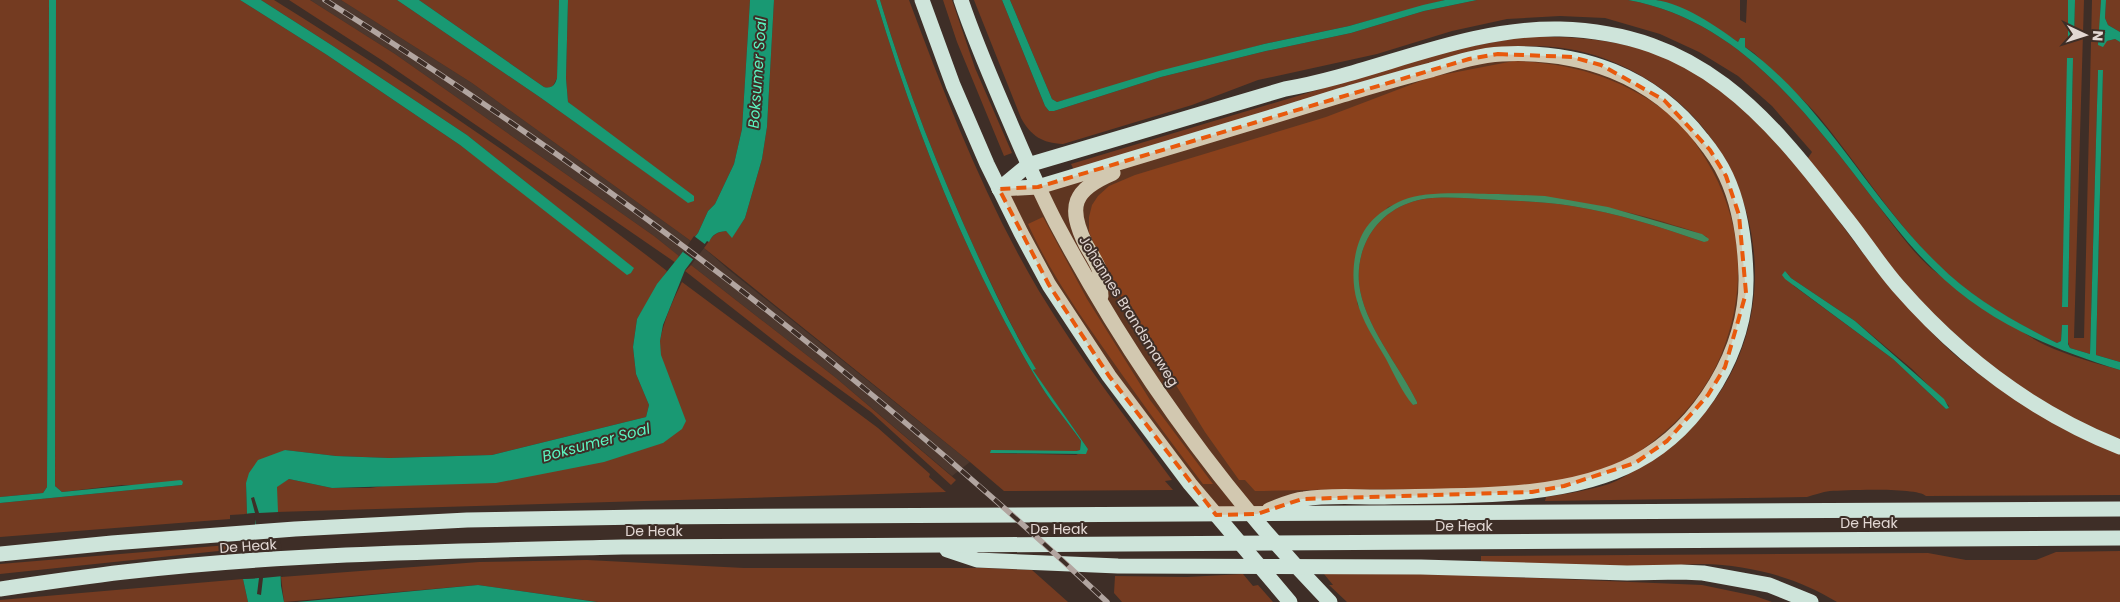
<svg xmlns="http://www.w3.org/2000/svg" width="2120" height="602" font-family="Poppins,sans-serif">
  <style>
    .built { fill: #4d382e }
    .green { fill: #743b21; fill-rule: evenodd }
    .water { fill: #199973 }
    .pier { fill: #3e2e27 }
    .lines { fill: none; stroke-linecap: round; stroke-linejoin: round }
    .highway { stroke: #cee4da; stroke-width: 15 }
    .rail-casing { stroke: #b2a5a0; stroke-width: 5.5 }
    .rail { stroke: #3e2e27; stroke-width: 4; stroke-dasharray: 11; stroke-linecap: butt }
    .marked { fill: #e8590c; fill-opacity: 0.2; stroke: #e8590c; stroke-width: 4; stroke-dasharray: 10 6; stroke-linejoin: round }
    .labels { text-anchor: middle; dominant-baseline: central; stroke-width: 4; stroke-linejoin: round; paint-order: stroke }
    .street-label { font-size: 14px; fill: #e2d7d3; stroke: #3e2e27 }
    .water-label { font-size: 15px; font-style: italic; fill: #5cf5c1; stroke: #3e2e27 }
  </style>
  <rect width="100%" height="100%" fill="#3e2e27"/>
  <g class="built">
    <path d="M310,0h31l131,83 219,158 -7,12 -4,4 -26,-21 -259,-182z"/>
    <path d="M704,248l25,22 241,192 -18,14 -116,-98 -145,-113z"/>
  </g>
  <g class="green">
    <path d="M0,0h49l-2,487 -4,6 -43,4z"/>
    <path d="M56,0h184l87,55 133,90 171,128 2,-5 -166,-133 -134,-89 -72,-46h13c135,84 267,173 393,271l-30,48 -4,28 3,27 13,31 -3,12 -154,38 -103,3 -53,-2 -51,-6 -39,33 1,31 -17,1v4l-230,18v-34l182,-18h-60l-60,7 -7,-6z"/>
    <path d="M289,0h21l85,54 259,182 25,20 -3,7 -293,-202z"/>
    <path d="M341,0h56l144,98 148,105 -121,-101 -2,-24 2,-78h182l-8,129 -8,35 -19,40 -7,7 -10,22 -7,8 -219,-158z"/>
    <path d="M419,0h140l-2,78 -4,8 -4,2 -5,-1z"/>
    <path d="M774,0h102c39,129 90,259 159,376 13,23 31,44 46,65l-1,9 -4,1 -86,2 86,2 12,-6 -52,-74 -3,-5 2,-2c-21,-36 -39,-74 -57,-112 -38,-83 -72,-168 -98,-256h29c37,99 76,200 130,291 40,66 87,127 133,189l-7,1 8,9 -169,1 -34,-29 -266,-214c7,-9 9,-16 22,-17l6,6 13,-19 17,-59 5,-32z"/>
    <path d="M943,0h9l23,68 37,85 -8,3 -47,-114z"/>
    <path d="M974,0h28l43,106 4,5h5l107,-34 105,-26 85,-18 73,-22 53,-11h151c112,20 181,116 246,200 18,23 36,50 58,69 13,11 30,20 44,30 22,14 46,35 69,46 24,11 50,18 75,25v69c-81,-31 -150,-85 -209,-149 -37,-41 -69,-88 -103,-132l4,-6 -40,-46 -34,-30 -39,-24 -39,-18 -55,-16 -45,-2 -53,3 -55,12 -75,23 -119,26 -66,25 -129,39c-21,-1 -32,-8 -42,-26z"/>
    <path d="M1010,0h435l-96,26 -85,18 -207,58 -5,-3z"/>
    <path d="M1657,0h83v20l6,3 1,-23h321v40h6l1,-40h9l-10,338h10l8,-338h9l-1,18 7,23 8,-2 5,3v320l-24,-7 7,-285 -5,1 -8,283 -20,-6 -8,-23 -1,16 -4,2c-31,-15 -63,-32 -91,-54 -60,-46 -99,-114 -147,-172 -20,-23 -44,-43 -65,-64l-9,-6 -5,-9 -2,4c-26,-18 -52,-32 -81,-42zM2073,58l-5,249h-6l3,-106z"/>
    <path d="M2106,0h14v32l-12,-7 -3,-7z"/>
    <path d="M1523,37c41,-1 81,1 121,13 95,29 155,118 212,194 25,33 53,65 82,95 52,52 116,82 182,115v41l-194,1c-9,-9 -80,-6 -96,-5 -8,1 -16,4 -23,6l-262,4 1,-4c20,-3 43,-7 63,-13 21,-8 38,-23 55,-36 20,-14 38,-30 52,-50 66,-93 45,-225 -40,-298 -33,-27 -71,-46 -114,-52 -34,-5 -68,2 -103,7l-385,115 -3,-6 379,-114zM1787,273l4,5 64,43 57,48 37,37 -3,3 -53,-50 -99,-73z"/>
    <path d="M1514,61c60,2 112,18 159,56 13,11 23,27 32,41 38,61 43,131 16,197 -15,36 -39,64 -70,88 -6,4 -12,10 -19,14 -69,34 -145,32 -220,32 -52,0 -105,1 -157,2l-10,-11h-6l-34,-48 -99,-160 -17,-40v-15l3,-12 6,-9 11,-10 26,-11 191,-58 105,-40zM1498,194c57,3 111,12 166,28 14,5 30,8 43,15l-3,5c-44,-15 -87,-29 -132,-36 -30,-5 -61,-5 -91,-7 -22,-1 -50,-4 -72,4 -34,12 -53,45 -50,80 4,41 40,82 58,119v2l-4,1 -46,-80 -10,-22 1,-57 30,-39 35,-12z"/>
    <path d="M1043,217l44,82 63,101 63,84h-10c-37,-48 -72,-96 -106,-145 -26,-37 -51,-75 -69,-115z"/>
    <path d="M691,265l145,113 120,102 -5,5 -80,-73 -85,-62 -101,-79z"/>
    <path d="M682,282l196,146 52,46 -1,3 17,15 -670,20 1,-26 12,-7 43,9h38l293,-45 -3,-102c4,-21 12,-39 22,-59z"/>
    <path d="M228,545v5l-228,24v-10z"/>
    <path d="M2120,551v51h-283c-41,-25 -87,-37 -135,-38 -20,0 -41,3 -61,3 -53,0 -107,-3 -160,-6v-5l447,-3 38,7h70l20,-8z"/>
    <path d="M587,560l157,8h240l48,2 36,32h-470l-120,-17 -194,17 -3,-25 198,-15z"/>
    <path d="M1243,574l10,12 5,-1 15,17h-151l-8,-9 1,-17 72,1z"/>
    <path d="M1324,574h114l264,11 53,11 17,6h-425l-18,-17h4z"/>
    <path d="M243,579l5,23h-248v-2z"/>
  </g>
  <g class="water">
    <path d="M49,0h7l-1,486 7,6 119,-12 2,2 -1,3 -182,18v-6l43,-4 4,-6z"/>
    <path d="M240,0h21l72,46 134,89 167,133 -3,5 -4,2 -167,-130 -133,-90z"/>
    <path d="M397,0h22l125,87c8,2 11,-2 13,-9l2,-78h9l-2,78 2,24 126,94v5l-6,2 -4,-3 -143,-102z"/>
    <path d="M750,0h24l-7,127 -5,32 -17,59 -13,20 -6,-7c-9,1 -13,3 -17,11l-2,-1 -22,29 -22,55 -3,16 1,14 25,66 -4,8 -19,14 -59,19 -108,21 -164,5 -43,-9 -12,8 4,99 3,16h-36l-5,-23 15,-1 -3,-65 -8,1 -1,-31 3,-10 9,-13 27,-10 51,6 53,2 103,-3 154,-38 3,-12 -13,-31 -3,-27 4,-28 20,-35 41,-51 10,-22 7,-7 19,-40 8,-35z"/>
    <path d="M876,0h4c26,88 60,173 98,256 18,39 36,77 58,113l-3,1 55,79 -2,5 -96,-1 1,-3 85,1 4,-1 1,-9c-15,-21 -33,-42 -46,-65 -69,-117 -120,-247 -159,-376z"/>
    <path d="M1002,0h8l42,99 5,3 102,-31 105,-27 85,-18 74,-21 22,-5h32l-53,11 -73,22 -85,18 -105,26 -107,34h-5l-4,-5z"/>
    <path d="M1628,0c9,0 20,0 28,0 28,4 60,26 82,42l2,-4h5v9c80,58 123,150 193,217 34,34 76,58 119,79l4,-2 1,-16h6v19l2,4 20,6 8,-284h5l-7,285 24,7v8c-71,-22 -133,-48 -187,-101 -22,-21 -40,-45 -59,-69 -65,-84 -134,-180 -246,-200z"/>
    <path d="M2068,0h7l-1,40h-6z"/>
    <path d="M2101,0h5l-1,18 3,7 12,7v10l-5,-3 -8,2 -4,6 -5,-2z"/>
    <path d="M2067,58h6l-5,249h-6z"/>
    <path d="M1498,194l47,2 63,11 94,27 7,5 -1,2 -4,1c-44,-15 -87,-29 -132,-36 -30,-5 -61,-5 -91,-7 -22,-1 -51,-4 -72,4 -34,12 -53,45 -50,80 4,41 40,82 58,119v2l-4,1c-11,-13 -19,-31 -27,-46 -11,-19 -24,-38 -29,-58 -7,-23 -4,-58 12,-77 8,-10 22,-19 34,-24 22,-10 70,-6 95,-6z"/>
    <path d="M1785,271l6,7 64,43 89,78 5,9 -3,1 -53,-50 -108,-80 -3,-4z"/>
    <path d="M478,585l119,17h-300z"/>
  </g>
  <g class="pier">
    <path d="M694,236l12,9 -12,15 -11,-8z"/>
    <path d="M254,497l5,16 20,-1 4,64 -20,2 -2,17 -4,-1 2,-16 -18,1 2,-2 13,-1v-53l-2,-7h-8l-2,-2 11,-1 -4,-15z"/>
  </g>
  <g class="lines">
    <g class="highway">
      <path d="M922,0l31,85 34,79 34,69 28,52 60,91 81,108 100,118"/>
      <path d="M961,0c12,36 27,71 42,106 17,39 33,79 53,117 73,137 165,267 274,379"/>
      <path d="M999,189l39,-2c101,-30 201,-60 301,-91 31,-9 61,-18 92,-26 23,-7 47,-15 71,-16 79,-4 150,21 200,85 9,11 18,24 24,37 14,30 19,67 20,99 2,74 -45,152 -110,187 -72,39 -179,33 -259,35 -24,0 -50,-2 -73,2 -12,1 -24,7 -35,11"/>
      <path d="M999,189l29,-24 257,-76c92,-16 180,-62 275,-60 138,4 205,83 283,185 19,23 35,49 55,72 61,70 136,127 222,161"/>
      <path d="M1101,296c-1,-9 0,-19 -2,-27 -3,-8 -9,-17 -13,-24 -19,-39 -13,-55 27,-72"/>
      <path d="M947,550l30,10 141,6 303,1 206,6 54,-1 22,1 66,12 42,17"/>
      <path d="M0,554l112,-11 183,-14 172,-9 177,-3 1476,-8"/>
      <path d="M0,589c41,-6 82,-12 124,-17 165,-19 332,-21 498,-25l1498,-9"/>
    </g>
    <g class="rail-casing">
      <path id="rail" d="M325,0c278,175 543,377 782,602"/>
    </g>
    <use href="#rail" class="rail"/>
  </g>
  <path class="marked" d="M1498,54l74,3 29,8 63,35 46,50 16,26 13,39 7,78 -21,74 -17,28 -41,46 -32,22 -71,23 -32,6 -230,7 -45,15 -41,1 -107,-139 -60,-91 -50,-96 39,-2 431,-128z"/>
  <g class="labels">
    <g class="street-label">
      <text transform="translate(1129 311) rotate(58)">Johannes Brandsmaweg</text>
      <text x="1869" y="523">De Heak</text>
      <text x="1464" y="526">De Heak</text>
      <text x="1059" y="529">De Heak</text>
      <text x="654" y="531">De Heak</text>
      <text transform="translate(248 546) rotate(-4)">De Heak</text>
    </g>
    <g class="water-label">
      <text transform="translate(757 73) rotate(-86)">Boksumer Soal</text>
      <text transform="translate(596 442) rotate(-15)">Boksumer Soal</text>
    </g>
  </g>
  <g transform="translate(2085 35) rotate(94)" stroke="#3e2e27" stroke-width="4" paint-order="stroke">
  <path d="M0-4L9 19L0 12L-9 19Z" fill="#e2d7d3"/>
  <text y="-8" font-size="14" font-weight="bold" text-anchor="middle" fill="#e2d7d3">N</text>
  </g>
</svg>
